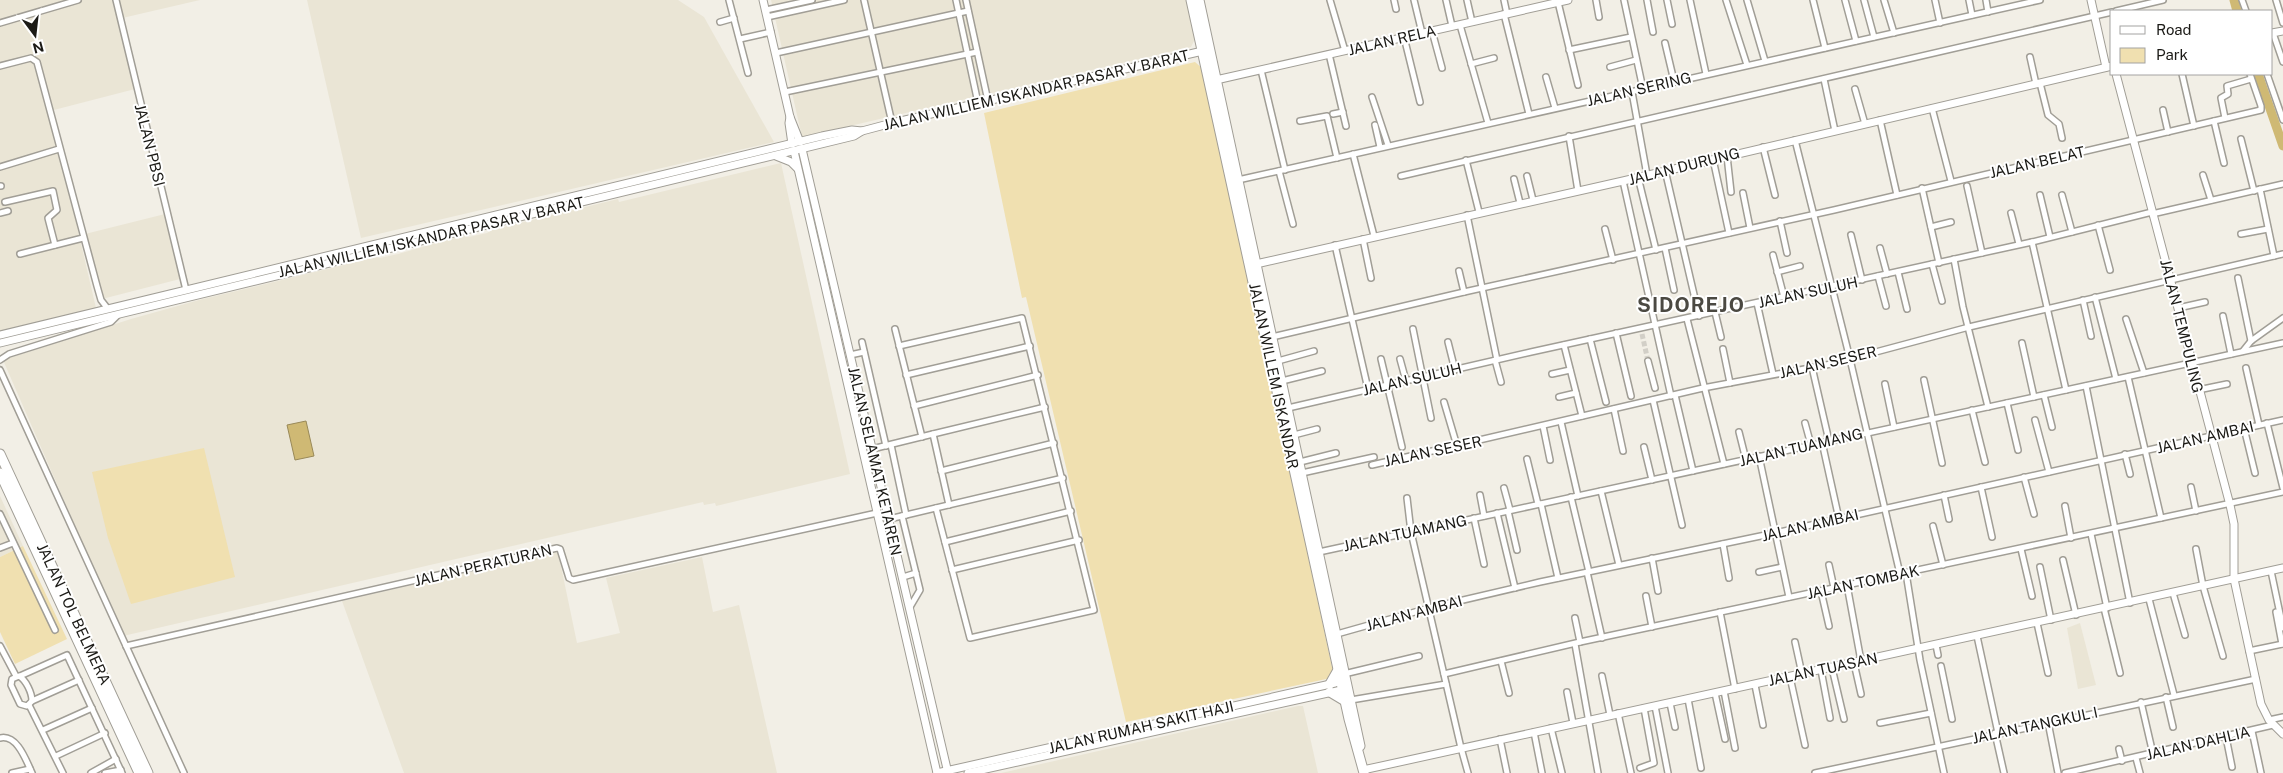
<svg xmlns="http://www.w3.org/2000/svg" width="2283" height="773" font-family="'Public Sans',sans-serif">
  <style>
    .built { fill: #eae5d5 }
    .green { fill: #f0e0b0 }
    .water { fill: #cfb974; stroke: #998958 }
    .lines { fill: none; stroke-linecap: round; stroke-linejoin: round }
    .river { stroke: #cfb974; stroke-width: 9 }
    .street-tunnel { stroke: #d2cfc7; stroke-width: 5; stroke-dasharray: 5 2.5; stroke-linecap: butt }
    .street-casing { stroke: #a19e96; stroke-width: 8 }
    .secondary-casing { stroke: #a19e96; stroke-width: 9 }
    .highway-casing { stroke: #a19e96; stroke-width: 11 }
    .street { stroke: #fff; stroke-width: 5 }
    .secondary { stroke: #fff; stroke-width: 7 }
    .highway { stroke: #fff; stroke-width: 9 }
    .labels { text-anchor: middle; dominant-baseline: central; stroke-width: 4; stroke-linejoin: round; paint-order: stroke }
    .street-label { font-size: 15px; fill: #1b1a16; stroke: #fff }
    .district-label { font-size: 20px; font-weight: bold; letter-spacing: 1px; fill: #4b4942; stroke: #fff }
  </style>
  <rect width="100%" height="100%" fill="#f2efe6"/>
  <g class="built">
    <path d="M0,0h200l-82,19 17,70 -85,22 46,197 -96,23z"/>
    <path d="M307,0h371l26,17 70,125 -413,96z"/>
    <path d="M771,0h417l8,37 -5,10 -389,90z"/>
    <path d="M781,163l69,311 -134,32 -1,-3 -11,2 -1,-3 -580,134 -120,-276 128,-41 68,-19 177,-43 4,1 18,-4 66,-19 5,2 18,-4 5,-3 126,-31 1,3z"/>
    <path d="M165,214l15,65 -78,20 -17,-65z"/>
    <path d="M0,496l23,50 -23,11z"/>
    <path d="M558,552l19,91 43,-10 -14,-55 96,-21 11,55 26,-7 38,168h-373l-62,-172z"/>
    <path d="M2080,623l16,62 -18,4 -11,-61z"/>
    <path d="M1303,706l15,67h-317l297,-67z"/>
  </g>
  <g class="green">
    <path d="M1195,62l8,7 130,603 -2,6 -205,44 -100,-425 -4,1 -38,-185z"/>
    <path d="M204,448l31,129 -104,27 -23,-66 -16,-66z"/>
    <path d="M23,546l44,93 -52,25 -15,-32v-75z"/>
  </g>
  <path class="water" d="M306,421l8,35 -19,4 -8,-35z"/>
  <g class="lines">
    <g class="river">
      <path d="M2234,0l3,11"/>
      <path d="M2258,74l25,72"/>
    </g>
    <path class="street-tunnel" d="M1642,334l6,27"/>
    <g class="street-casing">
      <g id="street">
        <path d="M116,0l70,290"/>
        <path d="M729,0l19,73"/>
        <path d="M864,0l28,123"/>
        <path d="M956,0l22,103"/>
        <path d="M966,0l22,101"/>
        <path d="M1330,0l15,51"/>
        <path d="M1394,0l2,9"/>
        <path d="M1414,0l8,33"/>
        <path d="M1446,0l6,26"/>
        <path d="M1467,0l5,22"/>
        <path d="M1504,0l3,14"/>
        <path d="M1596,0l3,17"/>
        <path d="M1624,0l19,89"/>
        <path d="M1647,0l6,32"/>
        <path d="M1667,0l5,24"/>
        <path d="M1690,0l16,74"/>
        <path d="M1726,0l21,65"/>
        <path d="M1747,0l18,61"/>
        <path d="M1813,0l12,48"/>
        <path d="M1845,0l11,41"/>
        <path d="M1864,0l10,37"/>
        <path d="M1884,0l10,33"/>
        <path d="M1935,0l5,23"/>
        <path d="M1969,0l3,15"/>
        <path d="M1986,0l2,12"/>
        <path d="M2242,0l4,11"/>
        <path d="M2276,0l7,23"/>
        <path d="M1558,2l20,83"/>
        <path d="M766,10l46,-10"/>
        <path d="M2116,11l47,-11"/>
        <path d="M1504,14l25,100"/>
        <path d="M767,17l77,-17"/>
        <path d="M720,22l14,-4"/>
        <path d="M0,23l78,-23"/>
        <path d="M1460,25l28,98"/>
        <path d="M1432,31l10,37"/>
        <path d="M2273,33l10,29"/>
        <path d="M1404,37l16,65"/>
        <path d="M740,39l31,-7"/>
        <path d="M1665,43l9,38"/>
        <path d="M1569,50l62,-13"/>
        <path d="M776,53l192,-42"/>
        <path d="M1329,54l17,72"/>
        <path d="M2030,57l6,27"/>
        <path d="M1471,64l23,-6"/>
        <path d="M0,66l31,-8 6,4 60,224 4,14 7,9"/>
        <path d="M1610,67l26,-7"/>
        <path d="M1261,70l24,100"/>
        <path d="M2182,74l12,52"/>
        <path d="M2267,74l16,46"/>
        <path d="M1546,77l9,31"/>
        <path d="M1824,79l11,52"/>
        <path d="M2040,83l8,32 11,9 3,14"/>
        <path d="M1855,89l10,35"/>
        <path d="M785,92l192,-40"/>
        <path d="M1632,92l15,83"/>
        <path d="M1372,97l16,48"/>
        <path d="M1932,108l19,73"/>
        <path d="M2163,110l5,22"/>
        <path d="M1333,114l10,-2"/>
        <path d="M2225,118l-4,-20 7,-4 -1,-8 24,-7"/>
        <path d="M1880,120l17,75"/>
        <path d="M1300,121l27,-5 10,42"/>
        <path d="M2214,121l10,42"/>
        <path d="M1375,125l5,22"/>
        <path d="M1569,136l9,55"/>
        <path d="M2241,139l13,52"/>
        <path d="M1795,140l55,219 50,215"/>
        <path d="M1763,147l12,48"/>
        <path d="M1353,154l21,82"/>
        <path d="M1727,156l4,36"/>
        <path d="M1713,159l16,74"/>
        <path d="M1466,160l13,52"/>
        <path d="M0,167l59,-18"/>
        <path d="M1665,170l34,146"/>
        <path d="M1279,171l14,53"/>
        <path d="M2203,175l8,25"/>
        <path d="M1401,176l711,-164"/>
        <path d="M1527,176l6,24"/>
        <path d="M1638,177l18,73"/>
        <path d="M1514,179l6,24"/>
        <path d="M1238,180l802,-180"/>
        <path d="M1623,181l48,215"/>
        <path d="M0,186h1"/>
        <path d="M1967,186l15,67"/>
        <path d="M1922,188l17,75"/>
        <path d="M2260,189l14,67"/>
        <path d="M1743,193l7,35"/>
        <path d="M2040,195l10,42"/>
        <path d="M2062,195l10,37"/>
        <path d="M5,202l48,-11 4,19 -9,8 7,27"/>
        <path d="M0,213l8,-2"/>
        <path d="M2011,213l8,31"/>
        <path d="M2152,214l131,-30"/>
        <path d="M1467,215l30,145"/>
        <path d="M1780,221l7,32"/>
        <path d="M2098,225l12,45"/>
        <path d="M1931,227l20,-5"/>
        <path d="M1605,229l8,31"/>
        <path d="M2241,234l27,-5"/>
        <path d="M1851,235l11,45"/>
        <path d="M1363,239l8,39"/>
        <path d="M2032,242l34,148"/>
        <path d="M1335,245l33,144"/>
        <path d="M1665,248l9,42"/>
        <path d="M1880,248l7,26"/>
        <path d="M20,254l63,-16"/>
        <path d="M1773,255l11,42"/>
        <path d="M1954,259l9,48 25,100"/>
        <path d="M1932,264l10,37"/>
        <path d="M1459,271l5,21"/>
        <path d="M1777,272l23,-6"/>
        <path d="M1898,272l9,37"/>
        <path d="M1878,276l8,30"/>
        <path d="M2238,278l13,63"/>
        <path d="M2095,297l21,82"/>
        <path d="M2083,300l8,36"/>
        <path d="M1757,303l16,71"/>
        <path d="M2178,308l27,-6"/>
        <path d="M1715,312l6,25"/>
        <path d="M2223,316l8,38"/>
        <path d="M1687,319l37,145"/>
        <path d="M2126,319l18,54"/>
        <path d="M895,329l27,108"/>
        <path d="M1413,329l18,89"/>
        <path d="M1616,333l15,63"/>
        <path d="M1272,337l192,-45 370,-82 427,-100v-4l-11,-32"/>
        <path d="M1590,339l16,63"/>
        <path d="M862,342l24,104"/>
        <path d="M1448,342l7,28"/>
        <path d="M2022,343l12,54"/>
        <path d="M1564,345l18,71"/>
        <path d="M899,346l123,-28 72,292 -124,28 -34,-130"/>
        <path d="M1723,349l7,34"/>
        <path d="M2243,351l8,-10 32,-23"/>
        <path d="M850,355l14,-3"/>
        <path d="M1381,359l21,88"/>
        <path d="M1400,359l6,22"/>
        <path d="M0,360l9,-6 102,-32 8,-8"/>
        <path d="M1495,360l6,22"/>
        <path d="M1278,361l36,-10"/>
        <path d="M1648,361l7,27"/>
        <path d="M1812,367l17,74"/>
        <path d="M2246,368l13,57"/>
        <path d="M0,370l184,403"/>
        <path d="M1552,374l18,-4"/>
        <path d="M906,375l124,-29"/>
        <path d="M2128,377l33,141"/>
        <path d="M1924,380l18,83"/>
        <path d="M1282,381l40,-10"/>
        <path d="M1885,384l9,43"/>
        <path d="M2086,386l44,217"/>
        <path d="M2198,390l29,-6"/>
        <path d="M1675,395l18,76"/>
        <path d="M2044,395l8,32"/>
        <path d="M1559,397l17,-4"/>
        <path d="M1653,400l29,125"/>
        <path d="M1444,402l13,44"/>
        <path d="M2007,403l11,47"/>
        <path d="M914,406l124,-31"/>
        <path d="M1288,408l243,-56 501,-110 120,-30"/>
        <path d="M1614,409l9,42"/>
        <path d="M1972,410l13,52"/>
        <path d="M2035,420l14,52"/>
        <path d="M1561,422l17,74"/>
        <path d="M1805,423l6,22"/>
        <path d="M2267,423l16,65"/>
        <path d="M1543,426l7,34"/>
        <path d="M2244,428l11,45"/>
        <path d="M1739,432l7,28"/>
        <path d="M933,434l112,-27"/>
        <path d="M1294,435l23,-6"/>
        <path d="M1822,442l17,77"/>
        <path d="M891,445l15,70"/>
        <path d="M1644,447l8,33"/>
        <path d="M872,449l61,-15 16,71"/>
        <path d="M2125,454l5,20"/>
        <path d="M1759,456l30,141"/>
        <path d="M1527,459l11,45"/>
        <path d="M1300,462l36,-9"/>
        <path d="M1372,465l331,-77 128,-24 138,-37 314,-73"/>
        <path d="M941,471l113,-28"/>
        <path d="M1302,473l72,-16"/>
        <path d="M2024,477l10,37"/>
        <path d="M1981,487l11,50"/>
        <path d="M2191,487l5,24"/>
        <path d="M1504,488l6,22"/>
        <path d="M1601,491l18,74"/>
        <path d="M1480,495l4,21"/>
        <path d="M1944,495l5,24"/>
        <path d="M1571,497l18,75"/>
        <path d="M1407,498l4,34 50,216 7,25"/>
        <path d="M1541,504l17,74"/>
        <path d="M2065,506l6,32"/>
        <path d="M1508,511l9,39"/>
        <path d="M1497,513l18,75"/>
        <path d="M0,514l55,116"/>
        <path d="M902,516l18,74 -10,17"/>
        <path d="M1474,518l10,46"/>
        <path d="M889,519l174,-41"/>
        <path d="M1933,526l10,39"/>
        <path d="M2091,534l16,74"/>
        <path d="M945,542l126,-31"/>
        <path d="M1723,544l6,34"/>
        <path d="M0,548l13,-5"/>
        <path d="M2021,549l11,47"/>
        <path d="M2196,549l7,37 20,70"/>
        <path d="M1319,552l964,-209"/>
        <path d="M1652,558l6,33"/>
        <path d="M2063,560l13,55"/>
        <path d="M1829,565l5,23"/>
        <path d="M2040,567l11,53"/>
        <path d="M952,570l127,-30"/>
        <path d="M2271,571l12,57"/>
        <path d="M1587,572l15,66"/>
        <path d="M1759,572l23,-5"/>
        <path d="M1906,573l14,87 24,113"/>
        <path d="M903,577l13,-4"/>
        <path d="M1847,585l14,76"/>
        <path d="M1821,591l8,35"/>
        <path d="M2173,593l12,42"/>
        <path d="M1646,596l6,31"/>
        <path d="M2149,599l25,96"/>
        <path d="M2104,608l16,65"/>
        <path d="M1720,612l15,77"/>
        <path d="M2276,612l6,32"/>
        <path d="M1575,618l5,24"/>
        <path d="M2037,623l11,50"/>
        <path d="M1337,634l92,-26 111,-26 235,-49 508,-113"/>
        <path d="M1977,636l21,97"/>
        <path d="M1795,642l7,32"/>
        <path d="M1575,644l23,129"/>
        <path d="M1936,645l2,10"/>
        <path d="M0,646l16,30"/>
        <path d="M126,646l431,-98 3,1 9,29 4,2 304,-67"/>
        <path d="M2249,651l34,-7"/>
        <path d="M1501,661l8,32"/>
        <path d="M1854,663l7,31"/>
        <path d="M1941,666l11,53"/>
        <path d="M1832,668l12,51"/>
        <path d="M1821,670l9,48"/>
        <path d="M1344,674l75,-18"/>
        <path d="M1444,674l136,-32 703,-150"/>
        <path d="M19,676c7,4 13,17 13,25l-5,5 -7,-2 -9,-19 1,-6z"/>
        <path d="M20,676l47,-21 55,118"/>
        <path d="M1602,676l8,39"/>
        <path d="M1790,677l15,68"/>
        <path d="M1755,685l8,40"/>
        <path d="M1724,691l11,57"/>
        <path d="M1567,692l6,31"/>
        <path d="M1715,693l10,46"/>
        <path d="M2166,697l7,30"/>
        <path d="M1688,699l13,69"/>
        <path d="M1351,700l95,-16"/>
        <path d="M32,701l47,-21"/>
        <path d="M2141,702l12,52"/>
        <path d="M1670,703l5,24"/>
        <path d="M29,705l34,68"/>
        <path d="M1655,706l13,67"/>
        <path d="M1618,713l13,60"/>
        <path d="M2269,720l14,-3"/>
        <path d="M2048,722l10,51"/>
        <path d="M1880,723l51,-10"/>
        <path d="M1551,728l11,45"/>
        <path d="M43,730l49,-22"/>
        <path d="M2252,731l9,42"/>
        <path d="M1534,732l8,41"/>
        <path d="M1995,733l9,40"/>
        <path d="M2226,737l6,30"/>
        <path d="M0,738c17,-4 26,22 32,35"/>
        <path d="M1500,739l7,34"/>
        <path d="M2119,749l3,12"/>
        <path d="M56,756l49,-23"/>
        <path d="M2136,758l4,15"/>
        <path d="M1640,768l14,-5 -10,-55"/>
        <path d="M12,773l18,-4"/>
        <path d="M91,773l25,-14"/>
        <path d="M105,773l16,-3"/>
        <path d="M1815,773l441,-94"/>
        <path d="M2065,773l208,-48"/>
      </g>
    </g>
    <g class="secondary-casing">
      <g id="secondary">
        <path d="M763,0l27,117 10,25"/>
        <path d="M2091,0l15,67"/>
        <path d="M2272,33l11,-2"/>
        <path d="M2116,74l114,431 4,19v55l27,125 8,16 14,14"/>
        <path d="M1216,80l352,-80"/>
        <path d="M790,117l-1,6 3,21"/>
        <path d="M802,149l146,624"/>
        <path d="M794,151l143,622"/>
        <path d="M776,156l15,6 6,6"/>
        <path d="M1256,264l367,-83 489,-115"/>
        <path d="M0,335l822,-199 30,-6 10,1"/>
        <path d="M0,343l854,-207 8,-5 30,-8 315,-73"/>
        <path d="M1363,770l920,-202"/>
        <path d="M937,773l398,-90"/>
        <path d="M968,773l378,-84"/>
      </g>
    </g>
    <g class="highway-casing">
      <g id="highway">
        <path d="M1191,0l158,719 15,54"/>
        <path d="M1199,0l161,746"/>
        <path d="M0,454l148,319"/>
        <path d="M0,473l139,300"/>
        <path d="M1330,684l8,-14"/>
        <path d="M1330,692l15,9"/>
      </g>
    </g>
    <use href="#street" class="street"/>
    <use href="#secondary" class="secondary"/>
    <use href="#highway" class="highway"/>
  </g>
  <g class="labels">
    <g class="street-label">
      <text transform="translate(1392 40) rotate(-13)">JALAN RELA</text>
      <text transform="translate(1639 89) rotate(-13)">JALAN SERING</text>
      <text transform="translate(1036 90) rotate(-13)">JALAN WILLIEM ISKANDAR PASAR V BARAT</text>
      <text transform="translate(150 145) rotate(76)">JALAN PBSI</text>
      <text transform="translate(2037 162) rotate(-13)">JALAN BELAT</text>
      <text transform="translate(1684 166) rotate(-14)">JALAN DURUNG</text>
      <text transform="translate(431 237) rotate(-13)">JALAN WILLIEM ISKANDAR PASAR V BARAT</text>
      <text transform="translate(1808 292) rotate(-12)">JALAN SULUH</text>
      <text transform="translate(2182 326) rotate(76)">JALAN TEMPULING</text>
      <text transform="translate(1828 362) rotate(-13)">JALAN SESER</text>
      <text transform="translate(1274 376) rotate(78)">JALAN WILLEM ISKANDAR</text>
      <text transform="translate(1412 379) rotate(-13)">JALAN SULUH</text>
      <text transform="translate(2205 437) rotate(-13)">JALAN AMBAI</text>
      <text transform="translate(1801 447) rotate(-13)">JALAN TUAMANG</text>
      <text transform="translate(1433 451) rotate(-12)">JALAN SESER</text>
      <text transform="translate(875 461) rotate(77)">JALAN SELAMAT KETAREN</text>
      <text transform="translate(1810 525) rotate(-13)">JALAN AMBAI</text>
      <text transform="translate(1405 533) rotate(-12)">JALAN TUAMANG</text>
      <text transform="translate(483 565) rotate(-13)">JALAN PERATURAN</text>
      <text transform="translate(1863 582) rotate(-12)">JALAN TOMBAK</text>
      <text transform="translate(1414 613) rotate(-15)">JALAN AMBAI</text>
      <text transform="translate(74 614) rotate(65)">JALAN TOL BELMERA</text>
      <text transform="translate(1823 669) rotate(-12)">JALAN TUASAN</text>
      <text transform="translate(2035 725) rotate(-12)">JALAN TANGKUL I</text>
      <text transform="translate(1141 727) rotate(-13)">JALAN RUMAH SAKIT HAJI</text>
      <text transform="translate(2198 743) rotate(-13)">JALAN DAHLIA</text>
    </g>
    <g class="district-label">
      <text x="1691" y="305">SIDOREJO</text>
    </g>
  </g>
  <rect x="2110" y="10" width="162" height="65" fill="#ffffff" stroke="#a4a3a2"/>
  <rect x="2120" y="26" width="25" height="8" fill="#ffffff" stroke="#a4a3a2"/>
  <text x="2156" y="35" font-size="15" fill="#1b1a16">Road</text>
  <rect x="2120" y="48" width="25" height="15" fill="#f0e0b0" stroke="#a4a3a2"/>
  <text x="2156" y="60" font-size="15" fill="#1b1a16">Park</text>
  <g transform="translate(35 35) rotate(165)" stroke="#ffffff" stroke-width="4" paint-order="stroke">
  <path d="M0-4L9 19L0 12L-9 19Z" fill="#1b1a16"/>
  <text y="-8" font-size="14" font-weight="bold" text-anchor="middle" fill="#1b1a16">N</text>
  </g>
</svg>
